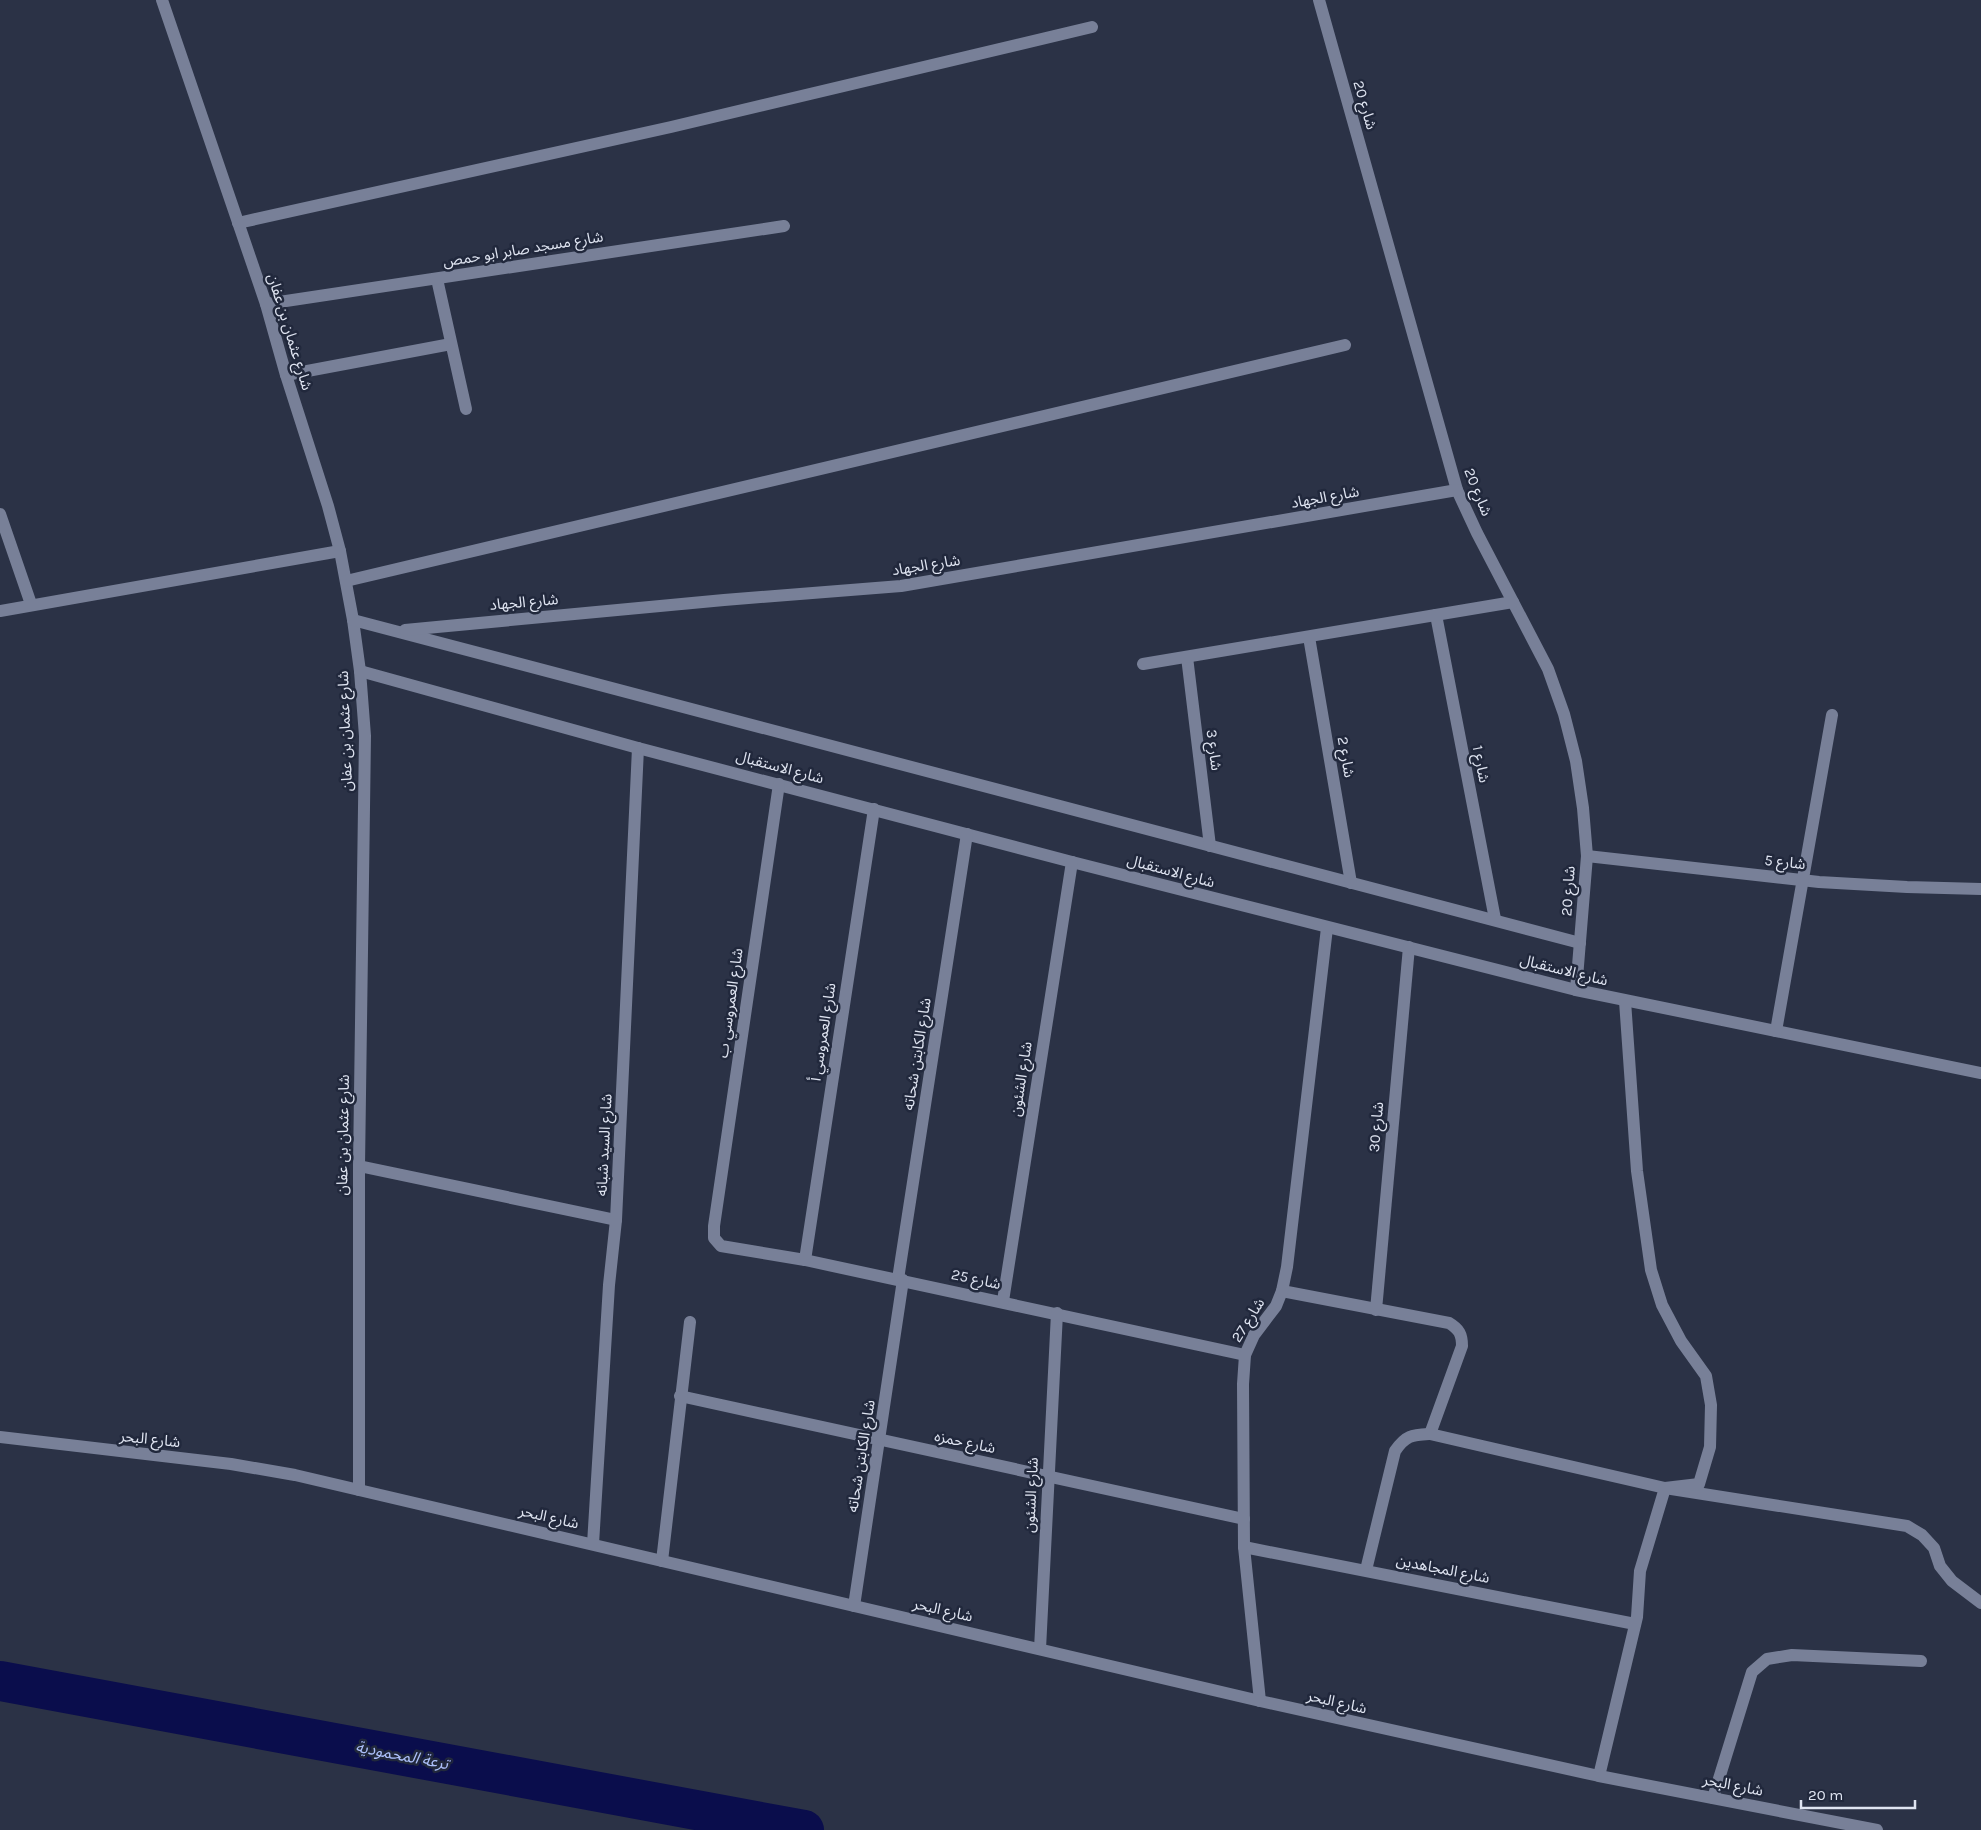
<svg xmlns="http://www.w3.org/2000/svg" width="1981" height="1830" font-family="Karla,'Noto Sans Arabic',sans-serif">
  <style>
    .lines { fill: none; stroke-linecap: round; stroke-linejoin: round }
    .canal { stroke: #0a0d4c; stroke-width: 40 }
    .street { stroke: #788098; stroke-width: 12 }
    .secondary { stroke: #788098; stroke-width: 12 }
    .labels { text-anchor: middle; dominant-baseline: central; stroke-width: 5; stroke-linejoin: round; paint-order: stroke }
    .street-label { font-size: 15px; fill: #dfe4f1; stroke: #21283c }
    .water-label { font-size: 16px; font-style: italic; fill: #acbff9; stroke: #21283c }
  </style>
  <rect width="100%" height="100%" fill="#2b3246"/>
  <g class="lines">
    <path class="canal" d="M0,1681l804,149"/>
    <g class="street">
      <path d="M162,0l104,304 20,71 42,131 12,45 13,69 7,51 5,65 -6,430v324"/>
      <path d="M1319,0l138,490 20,43 71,136 16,45 12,47 7,47 4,48 -11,134"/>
      <path d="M238,223l433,-96 421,-100"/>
      <path d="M437,279l29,130"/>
      <path d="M266,304l518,-78"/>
      <path d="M286,375l165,-31"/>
      <path d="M0,514l31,90"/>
      <path d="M346,581l999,-236"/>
      <path d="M0,611l340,-60"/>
      <path d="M1436,615l59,304"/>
      <path d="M353,620l1227,323"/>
      <path d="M405,630l319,-30 177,-14 556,-96"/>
      <path d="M1309,637l42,246"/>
      <path d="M1187,657l23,189"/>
      <path d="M1143,664l370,-62"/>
      <path d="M360,671l278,77 434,114 504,128 405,83"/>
      <path d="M779,784l-65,442v12l7,8 84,14 440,95"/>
      <path d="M1587,856l232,26 88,5 74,2"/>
      <path d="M1776,1031l56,-316"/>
      <path d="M359,1166l257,54"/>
      <path d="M805,1260l69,-451"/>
      <path d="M898,1279l69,-445"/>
      <path d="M1282,1291l167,32c10,6 13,11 13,23l-32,88"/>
      <path d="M1003,1301l69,-439"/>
      <path d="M1376,1310l33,-363"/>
      <path d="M680,1396l564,123"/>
      <path d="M593,1544l16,-259 7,-65 22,-472"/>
      <path d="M1244,1547l391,77"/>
      <path d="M662,1561l28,-239"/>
      <path d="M1366,1570l29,-119c11,-16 17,-16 35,-17l235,54 242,38 15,9 12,13 6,18 12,15 29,22"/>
      <path d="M854,1606l49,-326"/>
      <path d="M1040,1649l17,-336"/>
      <path d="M1260,1701l-16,-154 -1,-163 2,-29 9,-20 22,-29 6,-15 5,-24 40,-339"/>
      <path d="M1599,1776l38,-159 3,-46 25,-83 34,-4 11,-37 1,-42 -5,-29 -25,-35 -19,-36 -11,-35 -14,-99 -12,-170"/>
      <path d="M1713,1798l39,-126 15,-13 25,-4 129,6"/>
    </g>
    <path class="secondary" d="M0,1437l231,27 64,11 965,226 339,75 278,54"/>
  </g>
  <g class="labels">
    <g class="street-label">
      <text transform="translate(1365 105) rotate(74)">شارع 20</text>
      <text transform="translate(523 249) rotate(-9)">شارع مسجد صابر ابو حمص</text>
      <text transform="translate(290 332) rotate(73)">شارع عثمان بن عفان</text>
      <text transform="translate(1478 492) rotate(68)">شارع 20</text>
      <text transform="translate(1325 497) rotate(-10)">شارع الجهاد</text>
      <text transform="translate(926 565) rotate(-9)">شارع الجهاد</text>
      <text transform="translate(524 602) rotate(-5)">شارع الجهاد</text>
      <text transform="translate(345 731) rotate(-92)">شارع عثمان بن عفان</text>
      <text transform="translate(1214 750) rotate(83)">شارع 3</text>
      <text transform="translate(1346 757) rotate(80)">شارع 2</text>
      <text transform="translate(1481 764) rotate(79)">شارع 1</text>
      <text transform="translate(780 767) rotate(15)">شارع الاستقبال</text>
      <text transform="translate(1785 862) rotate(6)">شارع 5</text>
      <text transform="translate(1171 871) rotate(15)">شارع الاستقبال</text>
      <text transform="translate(1568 891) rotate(-86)">شارع 20</text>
      <text transform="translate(1564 970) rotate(14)">شارع الاستقبال</text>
      <text transform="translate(730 1003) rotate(-82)">شارع العمروسي ب</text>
      <text transform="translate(823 1032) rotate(-81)">شارع العمروسي أ</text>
      <text transform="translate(917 1054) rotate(-81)">شارع الكابتن شحاته</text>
      <text transform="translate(1021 1079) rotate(-81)">شارع الشئون</text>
      <text transform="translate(1376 1127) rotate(-85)">شارع 30</text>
      <text transform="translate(343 1135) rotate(-89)">شارع عثمان بن عفان</text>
      <text transform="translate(604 1145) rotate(-87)">شارع السيد شبانه</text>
      <text transform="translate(976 1279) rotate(12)">شارع 25</text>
      <text transform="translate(1248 1320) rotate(-58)">شارع 27</text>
      <text transform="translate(150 1439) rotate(6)">شارع البحر</text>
      <text transform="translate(965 1442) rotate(12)">شارع حمزه</text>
      <text transform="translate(861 1456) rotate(-81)">شارع الكابتن شحاته</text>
      <text transform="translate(1031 1495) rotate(-87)">شارع الشئون</text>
      <text transform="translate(549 1517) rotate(13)">شارع البحر</text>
      <text transform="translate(1443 1569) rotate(11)">شارع المجاهدين</text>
      <text transform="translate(943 1610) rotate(13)">شارع البحر</text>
      <text transform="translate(1337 1702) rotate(13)">شارع البحر</text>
      <text transform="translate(1733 1785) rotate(11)">شارع البحر</text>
    </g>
    <g class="water-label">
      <text transform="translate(402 1755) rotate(11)">ترعة المحمودية</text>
    </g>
  </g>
  <path d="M1801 1800v8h114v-8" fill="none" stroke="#dfe4f1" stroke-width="2.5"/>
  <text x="1808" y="1800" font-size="15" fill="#dfe4f1" stroke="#21283c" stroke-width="4" paint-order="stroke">20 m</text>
</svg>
